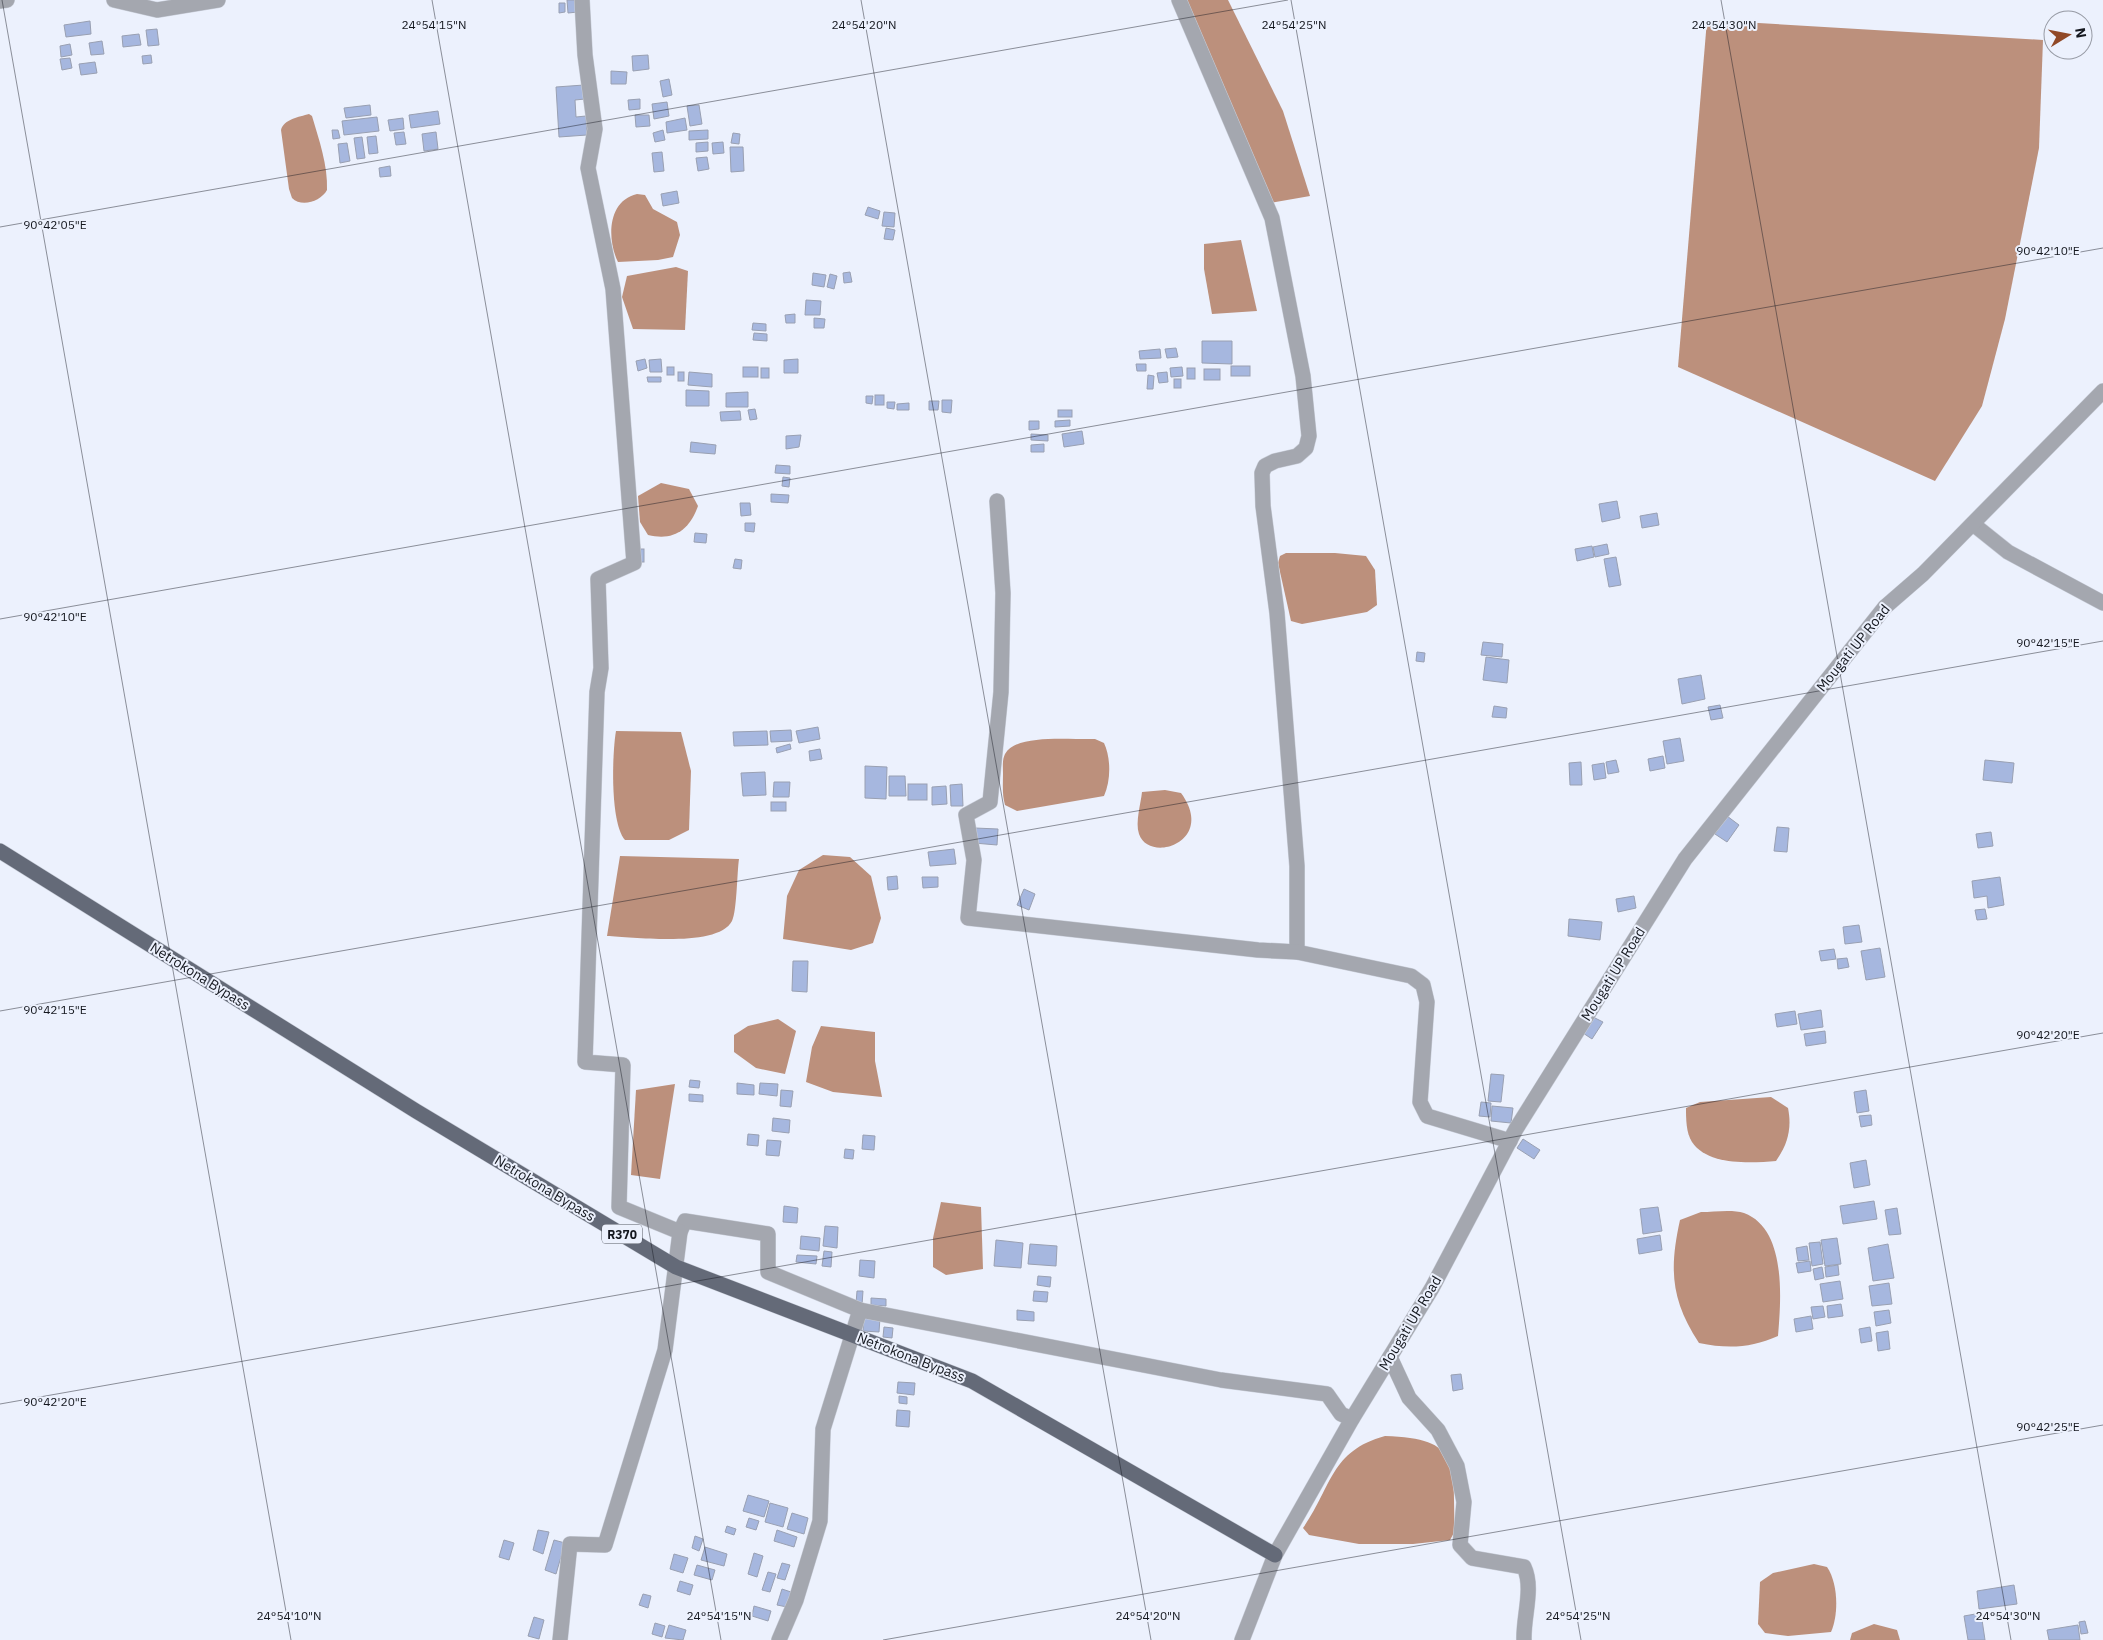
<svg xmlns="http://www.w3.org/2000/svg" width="2103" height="1640" font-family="'IBM Plex Sans',sans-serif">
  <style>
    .water { fill: #bc907c }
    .building { fill: #a6b7df; stroke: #99a0b2 }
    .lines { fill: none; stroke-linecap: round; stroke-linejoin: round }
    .minor-casing { stroke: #c9ced9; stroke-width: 16 }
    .tertiary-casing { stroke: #c9ced9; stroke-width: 16 }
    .primary-casing { stroke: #c9ced9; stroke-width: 16 }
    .minor { stroke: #a4a7af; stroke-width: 15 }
    .tertiary { stroke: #a4a7af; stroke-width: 15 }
    .primary { stroke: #646a78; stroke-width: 15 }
    .ticks { fill: none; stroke: #14171e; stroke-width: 1; stroke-opacity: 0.45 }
    .labels { text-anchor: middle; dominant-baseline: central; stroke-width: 4; stroke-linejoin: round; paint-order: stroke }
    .shield { fill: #ecf1fd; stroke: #555861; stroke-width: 1 }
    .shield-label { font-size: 12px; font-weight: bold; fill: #14171e }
    .street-label { font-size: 14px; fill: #14171e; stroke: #ecf1fd }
    .ticks-label { font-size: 12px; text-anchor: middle; fill: #14171e; stroke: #ecf1fd; stroke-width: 4; stroke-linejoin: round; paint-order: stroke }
  </style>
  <rect width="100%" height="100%" fill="#ecf1fd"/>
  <g class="water">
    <path d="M1185,0h43l55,111 27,85 -40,7z"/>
    <path d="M1707,20l336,20 -4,108 -34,171 -23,87 -47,75 -257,-114z"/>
    <path d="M309,114l3,2c7,24 16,49 15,74 -6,11 -25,18 -35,8l-3,-9 -8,-59c3,-11 18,-13 28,-16z"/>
    <path d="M637,194l8,1 8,14 24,13 3,13 -7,22 -15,3 -40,2c-11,-22 -11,-61 19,-68z"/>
    <path d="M1241,240l16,71 -45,3 -8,-45v-25z"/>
    <path d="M676,267l12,4 -3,59 -52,-1 -11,-32 5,-21z"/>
    <path d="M661,483l28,6 9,17c-9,25 -25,35 -50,29l-8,-13 -2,-26z"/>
    <path d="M1286,553h49l31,3 9,14 2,35 -10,7 -65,12 -11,-3 -13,-58 2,-7z"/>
    <path d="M616,731l65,1 10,39 -2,59 -20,10h-44c-15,-17 -13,-86 -9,-109z"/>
    <path d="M1095,739l9,4c7,15 7,37 0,53l-87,15 -12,-6c-3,-10 -2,-21 -2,-31 0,-7 -1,-14 2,-20 11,-21 68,-14 90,-15z"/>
    <path d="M1165,790l16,3c36,49 -32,71 -42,41 -4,-12 2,-31 3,-42z"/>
    <path d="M823,855l27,2 21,19 10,42 -8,25 -22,7 -68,-11 4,-43 12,-26z"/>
    <path d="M620,856l119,3c-2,13 -2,52 -7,62 -14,27 -98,16 -125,15z"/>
    <path d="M778,1019l18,12 -11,43 -29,-6 -22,-16v-17l14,-9z"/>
    <path d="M821,1026l54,6v29l7,36 -49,-5 -27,-10 6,-35z"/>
    <path d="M675,1084l-15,95 -29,-4 5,-85z"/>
    <path d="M1771,1097l17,11c4,20 0,36 -12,53 -25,2 -68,5 -84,-19 -6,-9 -6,-24 -6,-34l14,-6z"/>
    <path d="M941,1202l40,5 2,62 -37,6 -13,-8v-29z"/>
    <path d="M1701,1212c13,0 31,-3 43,1 43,16 37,87 34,123 -27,12 -50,13 -79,7 -28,-43 -30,-73 -19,-123z"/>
    <path d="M1385,1436c79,2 67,30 70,95l-5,9 -37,4h-54l-50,-9 -6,-7c29,-41 27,-77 82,-92z"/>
    <path d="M1814,1564l13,3c11,16 12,47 4,65l-43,4 -23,-3 -7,-9 2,-42 13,-9z"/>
    <path d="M1874,1624l23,6 3,10h-50l2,-7z"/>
  </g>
  <g class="building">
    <path d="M567,0h10l1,12 -10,1z"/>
    <path d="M559,3h6v9l-6,1z"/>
    <path d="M90,21l1,13 -25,3 -2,-12z"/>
    <path d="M157,29l2,16 -11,1 -2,-16z"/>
    <path d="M139,34l2,11 -18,2 -1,-11z"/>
    <path d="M102,41l2,13 -13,1 -2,-12z"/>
    <path d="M70,44l2,11 -11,2 -1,-11z"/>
    <path d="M151,55l1,8 -9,1 -1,-8z"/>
    <path d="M648,55l1,14 -16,2 -1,-15z"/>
    <path d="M70,58l2,10 -10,2 -2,-11z"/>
    <path d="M95,62l2,11 -16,2 -2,-11z"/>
    <path d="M611,71l16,1 -1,12h-15z"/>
    <path d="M669,79l3,16 -9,2 -3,-16z"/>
    <path d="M584,85l1,14 -10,1 1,17 10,-1 1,19 -28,2 -3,-50z"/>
    <path d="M640,99v10l-11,1 -1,-10z"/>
    <path d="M667,102l2,14 -15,3 -2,-15z"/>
    <path d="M370,105l1,10 -25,3 -2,-10z"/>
    <path d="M699,105l3,19 -12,2 -3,-20z"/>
    <path d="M438,111l2,13 -29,4 -2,-13z"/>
    <path d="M635,115h14l1,11 -14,1z"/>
    <path d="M377,117l2,14 -35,4 -2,-14z"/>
    <path d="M403,118l1,11 -14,2 -2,-11z"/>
    <path d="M685,118l2,12 -20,3 -1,-11z"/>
    <path d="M332,130h6l2,8 -7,1z"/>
    <path d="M663,130l2,10 -10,2 -2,-9z"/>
    <path d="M708,130v9l-19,1v-9z"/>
    <path d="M404,132l2,12 -10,1 -2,-12z"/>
    <path d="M436,132l2,17 -14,2 -2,-17z"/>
    <path d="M733,133l7,1 -1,10 -8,-1z"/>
    <path d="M376,136l2,17 -9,1 -2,-17z"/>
    <path d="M362,137l3,21 -8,1 -3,-21z"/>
    <path d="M708,142v9l-12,1v-9z"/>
    <path d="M723,142l1,11 -11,1 -1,-11z"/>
    <path d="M347,143l3,18 -10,2 -2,-19z"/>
    <path d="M730,147h13l1,24 -13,1z"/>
    <path d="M662,152l2,19 -10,1 -2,-19z"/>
    <path d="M707,157l2,12 -11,2 -2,-13z"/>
    <path d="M390,166l1,10 -11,1 -1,-9z"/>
    <path d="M677,191l2,12 -16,3 -2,-12z"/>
    <path d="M868,207l12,4 -2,8 -13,-4z"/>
    <path d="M884,212l11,1 -1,14 -12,-1z"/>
    <path d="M886,228l9,2 -2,10 -9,-1z"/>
    <path d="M850,272l2,10 -8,1 -1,-10z"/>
    <path d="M813,273l13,2 -2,12 -12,-2z"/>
    <path d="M830,274l7,2 -3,13 -7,-2z"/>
    <path d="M806,300l15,1 -1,14h-15z"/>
    <path d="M795,314v9h-9l-1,-8z"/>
    <path d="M814,318l11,1 -1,9h-10z"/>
    <path d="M753,323l13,1v7l-14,-1z"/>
    <path d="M754,333l13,1v7l-14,-1z"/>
    <path d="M1202,341h30v23l-30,-1z"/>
    <path d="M1176,348l2,9 -11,1 -2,-9z"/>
    <path d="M1160,349l1,9 -21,1 -1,-8z"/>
    <path d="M645,359l2,9 -9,3 -2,-10z"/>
    <path d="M661,359l1,13h-12l-1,-12z"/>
    <path d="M798,359v14h-14v-13z"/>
    <path d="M1136,364h10v7h-9z"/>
    <rect x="1231" y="366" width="19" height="10"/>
    <rect x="667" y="367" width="7" height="8"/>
    <rect x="743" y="367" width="15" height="10"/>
    <path d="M1182,367l1,9 -12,1 -1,-9z"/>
    <rect x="761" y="368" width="8" height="10"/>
    <rect x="1187" y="368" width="8" height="11"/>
    <rect x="1204" y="369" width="16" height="11"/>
    <rect x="678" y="372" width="6" height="9"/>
    <path d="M689,372l23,2v13l-24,-2z"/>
    <path d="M1167,372l1,10 -9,1 -2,-10z"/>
    <path d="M1148,375l6,1 -1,13h-6z"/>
    <path d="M647,377h14v5h-13z"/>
    <rect x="1174" y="379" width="7" height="9"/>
    <path d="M686,390l23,1v15h-23z"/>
    <path d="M748,392v15h-22v-14z"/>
    <rect x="875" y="395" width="9" height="10"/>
    <path d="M866,396h7l-1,8 -6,-1z"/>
    <path d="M942,400h10l-1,13 -9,-1z"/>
    <path d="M929,401h10l-1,9h-9z"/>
    <path d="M887,402h8l-1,7 -7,-1z"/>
    <path d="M909,403v7h-12v-6z"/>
    <path d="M755,409l2,10 -7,1 -2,-10z"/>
    <rect x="1058" y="410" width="14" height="7"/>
    <path d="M740,411l1,9 -20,1 -1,-9z"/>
    <path d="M1070,420v6l-15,1v-6z"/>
    <path d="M1029,421h10v8l-10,1z"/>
    <path d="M1082,431l2,13 -20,3 -2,-13z"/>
    <path d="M1031,434l17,1v6l-17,-1z"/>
    <path d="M801,435l-2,12 -13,2v-13z"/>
    <path d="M691,442l25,3 -1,9 -25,-2z"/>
    <path d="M1044,444v8h-13v-7z"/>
    <path d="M776,465l14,1v8l-15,-1z"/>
    <path d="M783,477l7,1 -1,9 -7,-1z"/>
    <path d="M771,494l18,1 -1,8 -17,-1z"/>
    <path d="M1617,501l3,17 -18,4 -3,-18z"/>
    <path d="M740,503h10l1,12 -10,1z"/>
    <path d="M1657,513l2,12 -17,3 -2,-12z"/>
    <path d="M745,523h10l-1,9 -9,-1z"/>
    <path d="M695,533l12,1 -1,9 -12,-1z"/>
    <path d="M1607,544l2,10 -14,3 -2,-10z"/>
    <path d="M1592,546l2,11 -17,4 -2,-12z"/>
    <rect x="635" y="549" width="9" height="13"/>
    <path d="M1616,557l5,28 -12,2 -5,-28z"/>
    <path d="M735,559l7,1 -1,9 -8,-1z"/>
    <path d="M1483,642l20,2 -1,13 -21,-2z"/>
    <path d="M1417,652l8,1 -1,9 -8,-1z"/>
    <path d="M1486,657l23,3 -2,23 -24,-3z"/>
    <path d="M1701,675l4,24 -23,5 -4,-25z"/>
    <path d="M1720,705l3,13 -12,2 -3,-13z"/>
    <path d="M1494,706l13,2 -1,10 -14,-1z"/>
    <path d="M818,727l2,12 -21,4 -3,-12z"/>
    <path d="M791,730l1,11 -21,1 -1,-11z"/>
    <path d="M767,731l1,14 -34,1 -1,-14z"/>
    <path d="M1680,738l4,23 -17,3 -4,-23z"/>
    <path d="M790,744l1,5 -14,4 -1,-5z"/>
    <path d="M820,749l2,10 -12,2 -1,-10z"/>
    <path d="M1663,756l2,12 -15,3 -2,-12z"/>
    <path d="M1616,760l3,12 -11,2 -2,-12z"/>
    <path d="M1985,760l29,3 -2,20 -29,-3z"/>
    <path d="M1581,762l1,23h-12l-1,-22z"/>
    <path d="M1604,763l2,15 -12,2 -2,-15z"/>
    <path d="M865,766l22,1 -1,32 -21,-1z"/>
    <path d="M765,772l1,23 -23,1 -2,-23z"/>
    <path d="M889,776h16l1,20h-17z"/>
    <path d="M774,782h16l-1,15h-16z"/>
    <rect x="908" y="784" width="19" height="16"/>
    <path d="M962,784l1,22h-12l-1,-21z"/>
    <path d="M946,786l1,18 -15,1v-18z"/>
    <rect x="771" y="802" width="15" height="9"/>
    <path d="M1727,816l12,9 -12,17 -12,-8z"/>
    <path d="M1777,827l12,1 -2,24 -13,-1z"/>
    <path d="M975,828l23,1 -1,16 -23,-2z"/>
    <path d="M1991,832l2,14 -15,2 -2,-14z"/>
    <path d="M954,849l2,15 -26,2 -2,-14z"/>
    <path d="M897,876l1,13 -10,1 -1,-13z"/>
    <path d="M922,877h16v10l-15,1z"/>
    <path d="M2000,877l4,28 -16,3 -1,-12 -13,2 -2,-17z"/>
    <path d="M1024,889l11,5 -6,16 -12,-5z"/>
    <path d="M1634,896l2,12 -18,4 -2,-13z"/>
    <path d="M1985,909l2,10 -10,1 -2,-10z"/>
    <path d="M1569,919l33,3 -2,18 -32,-4z"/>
    <path d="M1859,925l3,17 -17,2 -2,-17z"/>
    <path d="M1880,948l5,29 -19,3 -5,-29z"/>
    <path d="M1834,949l2,10 -15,2 -2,-10z"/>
    <path d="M1847,958l2,9 -11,2 -1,-10z"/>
    <path d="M793,961h15l-1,31 -15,-1z"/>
    <path d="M1821,1010l2,17 -22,3 -3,-16z"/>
    <path d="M1795,1011l2,13 -20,3 -2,-13z"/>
    <path d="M1593,1017l10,5 -11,17 -9,-6z"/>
    <path d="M1825,1031l1,12 -20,3 -2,-12z"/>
    <path d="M1491,1074l13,1 -3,27 -13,-1z"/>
    <path d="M690,1080l10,1 -1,7 -10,-1z"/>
    <path d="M737,1083l17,2v10l-17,-1z"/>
    <path d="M760,1083l18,1 -1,12 -18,-2z"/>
    <path d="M781,1090l12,1 -2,16 -11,-1z"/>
    <path d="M1866,1090l3,21 -12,2 -3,-21z"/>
    <path d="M689,1094l14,1v7l-14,-1z"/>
    <path d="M1481,1102l10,1 -1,14 -11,-1z"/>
    <path d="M1492,1106l21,2 -2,15 -20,-2z"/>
    <path d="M1871,1115l1,10 -11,2 -2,-11z"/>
    <path d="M773,1118l17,2 -1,13 -17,-2z"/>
    <path d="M748,1134l11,1 -1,11 -11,-1z"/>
    <path d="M863,1135l12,1 -1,14 -12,-1z"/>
    <path d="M1523,1139l17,11 -6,9 -17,-11z"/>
    <path d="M767,1140l14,1 -2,15 -13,-1z"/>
    <path d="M845,1149l9,1 -1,9 -9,-1z"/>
    <path d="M1866,1160l4,25 -16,3 -4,-25z"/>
    <path d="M1874,1201l3,18 -34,5 -3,-18z"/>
    <path d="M784,1206l14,2 -1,15 -14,-1z"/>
    <path d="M1658,1207l4,24 -19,3 -3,-25z"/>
    <path d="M1897,1208l4,26 -12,1 -4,-25z"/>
    <path d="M825,1226l13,1 -1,21 -14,-2z"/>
    <path d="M1660,1235l2,15 -23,4 -2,-15z"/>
    <path d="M801,1236l19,2 -1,13 -19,-2z"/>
    <path d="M1837,1238l4,26 -16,2 -4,-26z"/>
    <path d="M996,1240l27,3 -2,25 -27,-2z"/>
    <path d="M1820,1242l3,22 -11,2 -3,-23z"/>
    <path d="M1030,1244l27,2 -1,20 -28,-2z"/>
    <path d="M1888,1244l6,34 -21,3 -5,-33z"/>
    <path d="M1807,1246l2,14 -11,1 -2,-13z"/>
    <path d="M824,1251l8,1 -1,15 -9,-1z"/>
    <path d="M797,1255l20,1 -1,8 -20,-2z"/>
    <path d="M860,1260l15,1 -1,17 -15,-2z"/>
    <path d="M1810,1261l1,10 -13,2 -2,-10z"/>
    <path d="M1838,1265l1,10 -13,2 -1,-10z"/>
    <path d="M1822,1267l2,11 -9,2 -2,-11z"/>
    <path d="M1038,1276l13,1 -1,10 -13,-2z"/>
    <path d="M1840,1281l3,18 -20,3 -3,-18z"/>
    <path d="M1889,1283l3,21 -20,2 -3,-20z"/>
    <path d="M857,1291h6l-1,14 -6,-1z"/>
    <path d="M1034,1291l14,1 -1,10 -14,-1z"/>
    <path d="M871,1298l15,1v7l-15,-1z"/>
    <path d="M1841,1304l2,12 -15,2 -1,-12z"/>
    <path d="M1823,1306l2,11 -12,2 -2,-12z"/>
    <path d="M1017,1310l17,2v9l-17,-1z"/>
    <path d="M1889,1310l2,13 -15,3 -2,-14z"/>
    <path d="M1811,1316l2,13 -17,3 -2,-13z"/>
    <path d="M864,1317l16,1 -1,14 -16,-1z"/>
    <path d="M884,1327l9,1 -1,10 -9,-1z"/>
    <path d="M1870,1327l2,14 -11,2 -2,-14z"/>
    <path d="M1888,1331l2,18 -12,2 -2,-18z"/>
    <path d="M1461,1374l2,15 -10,2 -2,-16z"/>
    <path d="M898,1382l17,1 -1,12 -17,-2z"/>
    <path d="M899,1396l8,1v7l-8,-1z"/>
    <path d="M897,1410l13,1 -1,16 -13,-1z"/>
    <path d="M748,1495l21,6 -5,16 -21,-6z"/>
    <path d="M770,1503l18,5 -5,19 -18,-5z"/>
    <path d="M792,1513l16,5 -4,16 -17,-5z"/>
    <path d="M749,1518l10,3 -3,9 -10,-3z"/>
    <path d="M727,1526l9,3 -2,6 -9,-3z"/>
    <path d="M538,1530l11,2 -6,22 -10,-4z"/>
    <path d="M777,1530l20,7 -3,10 -20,-6z"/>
    <path d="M695,1536l8,3 -4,12 -7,-3z"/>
    <path d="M504,1540l10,3 -5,17 -10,-3z"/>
    <path d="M554,1540l11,3 -9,31 -11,-4z"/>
    <path d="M705,1547l22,7 -3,12 -23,-6z"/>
    <path d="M754,1553l9,3 -6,21 -9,-3z"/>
    <path d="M674,1554l14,4 -5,15 -13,-4z"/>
    <path d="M782,1563l8,2 -5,15 -8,-2z"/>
    <path d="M697,1565l18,5 -3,10 -18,-5z"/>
    <path d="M768,1572l8,2 -6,18 -8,-2z"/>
    <path d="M680,1581l13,4 -3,10 -13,-4z"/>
    <path d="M2014,1585l3,19 -38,5 -2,-18z"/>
    <path d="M782,1589l9,3 -4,15 -10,-2z"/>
    <path d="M643,1594l8,2 -3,12 -9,-3z"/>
    <path d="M754,1606l17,5 -3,10 -16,-5z"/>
    <path d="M1981,1613l4,27h-17l-4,-24z"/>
    <path d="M534,1617l10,3 -5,19 -11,-3z"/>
    <path d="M2085,1621l3,12 -7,1 -2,-12z"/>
    <path d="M655,1623l10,3 -3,11 -10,-3z"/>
    <path d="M669,1625l17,5 -3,10 -18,-2z"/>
    <path d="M2078,1625l2,15h-31l-2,-10z"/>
  </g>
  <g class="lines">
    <g class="minor-casing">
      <g id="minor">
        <path d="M114,0l43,10 61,-10"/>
        <path d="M1179,0l93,218 31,158 6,60 -3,12 -9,8 -22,5 -10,5 -3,7 1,33 14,107 20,253v86"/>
        <path d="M0,1l7,-1"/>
        <path d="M997,501l6,92 -2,99 -11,110 -24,13 8,45 -6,58 290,32 39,2 114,24 12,9 4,17 -7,100 7,14 83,25"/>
        <path d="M1973,524l35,28 95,51"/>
        <path d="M680,1232l5,-11 83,13v38l92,38"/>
        <path d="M1390,1357l19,41 29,32 19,36 7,36 -4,43 12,13 52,9c10,21 -1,50 0,73"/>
        <path d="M560,1640l10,-96 35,1 60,-195 15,-118 -61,-25 4,-142 -38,-3 12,-370 4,-24 -3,-89 36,-16 -21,-274 -25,-121 7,-39 -10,-74 -3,-55"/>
        <path d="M779,1640l17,-40 24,-79 3,-92 37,-119 361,70 106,14 14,20 11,5"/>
      </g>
    </g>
    <g class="tertiary-casing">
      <path id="tertiary" d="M1242,1640l33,-85 77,-136 80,-131 84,-159 169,-270 200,-252 38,-33 180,-183"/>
    </g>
    <g class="primary-casing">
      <path id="primary" d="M0,851l416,260 260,156 296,114 303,174"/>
    </g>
    <use href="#minor" class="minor"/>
    <use href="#tertiary" class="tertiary"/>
    <use href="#primary" class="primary"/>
  </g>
  <path class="ticks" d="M2,0l289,1640M432,0l289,1640M861,0l290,1640M1291,0l290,1640M1721,0l290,1640M0,227l1288,-227M0,619l2103,-371M0,1011l2103,-370M0,1404l2103,-371M883,1640l1220,-215"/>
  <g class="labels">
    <rect class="shield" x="602" y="1224.5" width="40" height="19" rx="4"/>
    <g class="shield-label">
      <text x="622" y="1234">R370</text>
    </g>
    <g class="street-label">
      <text transform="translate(1853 648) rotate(-51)">Mougati UP Road</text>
      <text transform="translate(1613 974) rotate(-58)">Mougati UP Road</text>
      <text transform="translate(200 976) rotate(32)">Netrokona Bypass</text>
      <text transform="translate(545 1188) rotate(31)">Netrokona Bypass</text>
      <text transform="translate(1410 1323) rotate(-59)">Mougati UP Road</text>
      <text transform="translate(911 1357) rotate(21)">Netrokona Bypass</text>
    </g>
  </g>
  <g class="ticks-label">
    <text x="434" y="29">24°54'15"N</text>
    <text x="864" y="29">24°54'20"N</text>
    <text x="1294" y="29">24°54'25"N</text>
    <text x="1724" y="29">24°54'30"N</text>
    <text x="55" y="229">90°42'05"E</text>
    <text x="2048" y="255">90°42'10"E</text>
    <text x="55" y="621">90°42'10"E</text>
    <text x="2048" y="647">90°42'15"E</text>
    <text x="55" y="1014">90°42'15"E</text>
    <text x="2048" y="1039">90°42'20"E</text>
    <text x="55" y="1406">90°42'20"E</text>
    <text x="2048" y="1431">90°42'25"E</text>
    <text x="289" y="1620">24°54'10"N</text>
    <text x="719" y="1620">24°54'15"N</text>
    <text x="1148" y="1620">24°54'20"N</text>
    <text x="1578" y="1620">24°54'25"N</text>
    <text x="2008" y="1620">24°54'30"N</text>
  </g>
  <g transform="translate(2068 35) rotate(80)"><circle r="24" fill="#ecf1fd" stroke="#969aa4"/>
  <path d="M0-4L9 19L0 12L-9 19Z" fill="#914927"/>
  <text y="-8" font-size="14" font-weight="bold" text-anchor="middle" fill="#14171e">N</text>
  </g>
</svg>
